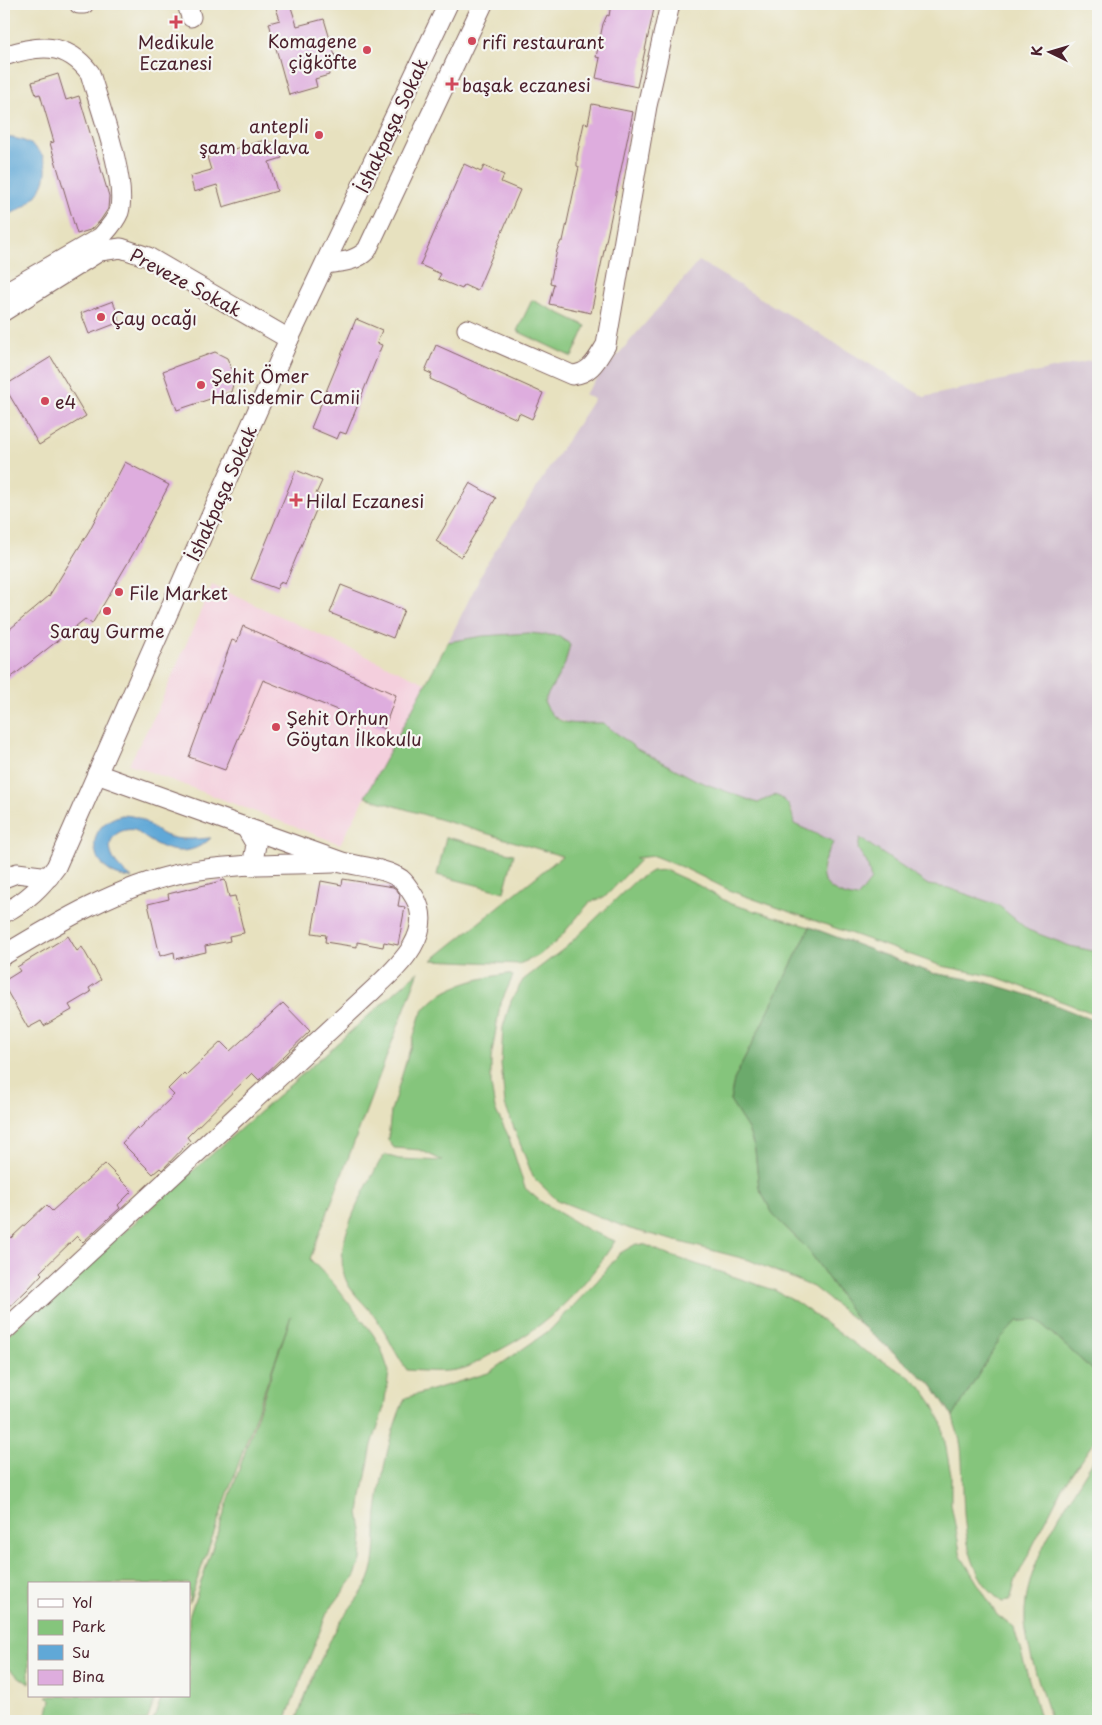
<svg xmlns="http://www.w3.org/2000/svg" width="1102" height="1725" font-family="'Playpen Sans',sans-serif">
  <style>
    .built { fill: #f4cfdd }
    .industrial { fill: #d0bdcd }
    .green { fill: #85c57c; stroke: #687254 }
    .forest { fill: #6caa6c; stroke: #5b644c }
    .water { fill: #60a8d7; stroke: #556481 }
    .building { fill: #deadde }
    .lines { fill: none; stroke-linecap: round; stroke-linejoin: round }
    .minor-casing { stroke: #81635f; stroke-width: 21 }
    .minor { stroke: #fff; stroke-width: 19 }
    .poi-dot { fill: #d1495b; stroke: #f6f6f2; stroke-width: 2 }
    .labels { text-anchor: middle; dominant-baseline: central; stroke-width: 4.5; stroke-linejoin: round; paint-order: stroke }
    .poi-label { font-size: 18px; fill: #4a1f2b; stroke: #f6f6f2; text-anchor: start }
    .street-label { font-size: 18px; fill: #4a1f2b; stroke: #f6f6f2 }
  </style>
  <rect width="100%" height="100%" fill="#f6f6f2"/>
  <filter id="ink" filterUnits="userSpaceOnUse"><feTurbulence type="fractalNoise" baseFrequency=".02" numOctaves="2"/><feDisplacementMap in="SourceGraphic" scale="10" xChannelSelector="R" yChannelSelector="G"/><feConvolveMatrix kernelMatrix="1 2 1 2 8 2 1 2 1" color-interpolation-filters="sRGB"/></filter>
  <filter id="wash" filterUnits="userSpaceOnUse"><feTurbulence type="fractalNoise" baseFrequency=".0096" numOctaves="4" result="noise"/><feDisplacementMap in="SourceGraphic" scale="20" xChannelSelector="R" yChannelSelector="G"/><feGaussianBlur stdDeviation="1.12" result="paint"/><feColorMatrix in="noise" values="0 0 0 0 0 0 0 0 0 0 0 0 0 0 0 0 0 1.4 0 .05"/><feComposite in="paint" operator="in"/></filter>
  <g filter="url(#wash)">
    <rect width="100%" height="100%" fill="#e7e1bf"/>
    <path class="built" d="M212,585l215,99 -87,160 -211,-80 27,-51z"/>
    <path class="industrial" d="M699,261l225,136 174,-38v593l-28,-6 -42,-16 -31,-25 -49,-17 -20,-3 -68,-47 -2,11 9,14 4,17 -14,18 -17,-3 -15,-10 -2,-7 1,-21 10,-15 -40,-18 -2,-14 -18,-15 -16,8 -60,-22 -61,-32 -34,-26 -29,2 -24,-10 -6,-14 26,-56 -12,-9 -29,-3 -46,3 -35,6 38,-77 108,-166 -10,-5z"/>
    <g class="green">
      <path d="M532,300l54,26 -14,31 -55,-26z"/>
      <path d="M529,633l29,3 12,8 -5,20 -21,37c13,30 32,21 59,22l34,26 61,32 60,22 16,-8c15,4 18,16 20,29l40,18c-20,30 -15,50 23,56l14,-18 -4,-17 -9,-14 2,-11 68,47 20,3 50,17 30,25 42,16 28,6v63l-102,-38 -54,-11 -211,-75 -47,-23 -30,-12 -19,2 5,2 -35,37 -15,5 -33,39 -19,15 -19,8 -87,-4 130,-104 -197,-59 83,-155 35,-6z"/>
      <path d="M446,837l68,17 -10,38 -67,-17z"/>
      <path d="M665,870l33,15 33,19 79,23 -76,153 -4,21 18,28 7,21 4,38 15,28 33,32 53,76 -47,-37 -64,-27 -119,-31 -73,-29 -24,-23 -28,-72 -4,-42 2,-36 8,-26 12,-21 42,-32 71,-68 16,-9z"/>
      <path d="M419,971l-109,288 23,24 40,51 8,14 8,24 -5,35 -12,38 -13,67 4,24 -2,24 -6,16 -28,37 -42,108h-132l9,-25h27v-79l102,-301 -102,287v-19h-160v100l-25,-18v-328z"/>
      <path d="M508,974l5,2 -13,29 -9,54v26l4,24 13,26 17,53 15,13 48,29 27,11c-33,51 -68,86 -123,113 -10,5 -21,13 -31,15 -18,4 -36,2 -54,1 -13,-18 -19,-35 -31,-52 -8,-11 -18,-19 -25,-29 -26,-36 12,-95 29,-128l5,-6 14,4 44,2 -23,-11 -26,-2 -6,-8 3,-29 29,-95c16,-29 58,-38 88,-42z"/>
      <path d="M636,1244l10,1 20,9 108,36 22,12 64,46 47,27 14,12 11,16 9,18 10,54v29l10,52 36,59 17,13 27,93h-745c12,-34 25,-65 43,-97 8,-14 24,-30 30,-44 9,-21 6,-46 8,-68 5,-39 12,-78 28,-114l83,-25 62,-43 48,-50 22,-27z"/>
      <path d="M1037,1320l61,55v61l-35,50 -47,93 -6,22 -8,1c-47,-36 -36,-104 -41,-155 -1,-10 -6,-20 -8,-30l47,-78 18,-18z"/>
      <path d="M1098,1452v256l-4,13h-43c-8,-27 -25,-72 -26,-99 -3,-58 45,-122 73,-170z"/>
      <path d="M47,1696h109l-9,25h-101l5,-21z"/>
    </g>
    <path class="forest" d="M810,927l122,46 50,8 53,16 63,25v353l-61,-55 -19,1 -18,18 -47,78 -20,-31 -73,-62 -53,-76 -33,-32 -15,-28 -4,-38 -7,-21 -18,-28 4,-21z"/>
    <g class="water">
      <path d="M4,137c62,4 50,64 0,79z"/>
      <path d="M122,815c24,1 23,10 42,20 14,6 32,4 47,3 -26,24 -53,11 -76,-8 -17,-3 -31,10 -22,28 4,9 12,14 19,20 -42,-2 -53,-52 -10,-63z"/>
    </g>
    <g id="blocks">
      <g class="building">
        <path d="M290,4l7,22 27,-7 14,47 -10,3 1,6 -14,4 2,8 -28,8 -20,-72 11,-3 -4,-12z"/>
        <path d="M611,4h44l-18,83 -41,-9 4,-20 -4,-1 7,-33 4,-9 2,1z"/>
        <path d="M58,74l8,26 13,-4 30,100 -1,13 -8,12 -10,9 -13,4 -27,-91 4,-1 -14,-48 -4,1 -4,-13z"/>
        <path d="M592,104l41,8 -42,201 -42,-9 5,-20 -4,-1 7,-33 4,-9h2l16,-74 -2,-1v-10l7,-33 4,1z"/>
        <path d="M268,139l1,5 8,-2 5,16 -13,4 8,29 -54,16 -6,-22 -23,7 -4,-16 21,-6 -4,-13z"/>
        <path d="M464,164l17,8 3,-6 20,9 -3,7 19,8 -43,101 -13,-6 -2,4 -24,-10 3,-5 -21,-9z"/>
        <path d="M113,301l7,21 -31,12 -8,-21z"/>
        <path d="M356,319l26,11 -5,13 5,2 -36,89 -6,-2 -3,7 -26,-11z"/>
        <path d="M436,345l107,48 -11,26 -13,-6 -2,6 -87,-40 2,-5 -7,-3z"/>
        <path d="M215,352l12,6 8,19 -4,15 -54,18 -14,-39z"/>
        <path d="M51,357l35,59 -47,29 -35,-59z"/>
        <path d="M125,462l44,23 -36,69 -41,70 -7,-5 -81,64v-49l45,-38 40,-65z"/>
        <path d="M296,470l26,11 -6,13 6,2 -37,88 -5,-2 -3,7 -26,-10z"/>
        <path d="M470,483l26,15 -35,59 -25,-16z"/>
        <path d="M341,585l63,25 -11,28 -63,-25z"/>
        <path d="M243,626l153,69 -12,34 -121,-49 -38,90 -36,-13 43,-117 5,2z"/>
        <path d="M343,879l50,8 4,3 3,5 -2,11 7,1 -7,38 -14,-3 -1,5 -26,-5v5l-32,-5 1,-7 -14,-2 9,-52 21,4z"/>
        <path d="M225,880l4,17 6,-1 9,37 -15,3 1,5 -25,5 1,6 -31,7 -1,-7 -14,4 -12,-52 21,-5 -1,-5z"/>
        <path d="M68,936l9,15 5,-4 19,33 -12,8 2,4 -22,13 3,5 -28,16 -3,-5 -13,7 -24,-42v-5l16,-10 -3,-4z"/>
        <path d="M283,1003l27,28 -51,49 -7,-7 -65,64 3,4 -28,29 -2,-2 -7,6 -31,-31 15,-16 2,2 35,-34 -6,-6 16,-16 2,2 35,-33 9,9z"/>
        <path d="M105,1164l27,27 -14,14 2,3 -37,34 -6,-6 -37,36 2,2 -14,15 -24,23v-82l7,8 35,-33 6,6z"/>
      </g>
    </g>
  </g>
  <g filter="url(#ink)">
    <use href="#blocks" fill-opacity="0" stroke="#81635f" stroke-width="1"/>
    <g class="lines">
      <g class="minor-casing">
        <g id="minor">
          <path d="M79,4h5"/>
          <path d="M187,4l4,13"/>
          <path d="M4,56c34,-11 62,-15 86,17 9,32 38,109 29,139 -4,10 -11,17 -18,25l-97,56"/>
          <path d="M325,264c16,-2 30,-2 42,-14l116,-246"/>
          <path d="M4,311l96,-60 21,-3 27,9 141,82"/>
          <path d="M467,329l105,46c19,-1 25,-16 34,-30l41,-239 23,-102"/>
          <path d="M246,828l10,17 -4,21"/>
          <path d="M4,878l13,-5 32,4"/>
          <path d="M4,913c23,-12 37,-26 52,-46l233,-528 159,-335"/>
          <path d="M4,955c56,-34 113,-68 178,-82 49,-10 101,-8 151,-10"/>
          <path d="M4,1331l368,-340c23,-22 64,-56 43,-93 -4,-6 -8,-14 -14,-19 -16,-11 -40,-12 -59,-17l-245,-88"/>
        </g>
      </g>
      <use href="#minor" class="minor"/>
    </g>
  </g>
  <g class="poi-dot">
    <path d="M173.5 14.5h5v5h5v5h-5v5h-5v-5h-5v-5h5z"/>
    <circle cx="472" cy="41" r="5"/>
    <circle cx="367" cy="50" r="5"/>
    <path d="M449.5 76.5h5v5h5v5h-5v5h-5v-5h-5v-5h5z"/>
    <circle cx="319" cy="135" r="5"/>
    <circle cx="101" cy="317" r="5"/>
    <circle cx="201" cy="385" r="5"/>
    <circle cx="45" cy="401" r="5"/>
    <path d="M293.5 492.5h5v5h5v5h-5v5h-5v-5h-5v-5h5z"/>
    <circle cx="119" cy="592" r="5"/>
    <circle cx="107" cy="611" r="5"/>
    <circle cx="276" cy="727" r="5"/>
  </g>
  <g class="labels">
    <g class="poi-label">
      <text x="357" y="40" text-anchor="end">Komagene<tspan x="357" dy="21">çiğköfte</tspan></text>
      <text x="176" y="41" text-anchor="middle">Medikule<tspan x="176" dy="21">Eczanesi</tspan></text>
      <text x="482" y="41">rifi restaurant</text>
      <text x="462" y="84">başak eczanesi</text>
      <text x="309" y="125" text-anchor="end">antepli<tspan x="309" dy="21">şam baklava</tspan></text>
      <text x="111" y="317">Çay ocağı</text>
      <text x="211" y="375">Şehit Ömer<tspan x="211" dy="21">Halisdemir Camii</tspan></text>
      <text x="55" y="401">e4</text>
      <text x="306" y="500">Hilal Eczanesi</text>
      <text x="129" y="592">File Market</text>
      <text x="107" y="630" text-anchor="middle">Saray Gurme</text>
      <text x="286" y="717">Şehit Orhun<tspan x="286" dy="21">Göytan İlkokulu</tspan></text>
    </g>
    <g class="street-label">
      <text transform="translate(391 125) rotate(-65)">İshakpaşa Sokak</text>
      <text transform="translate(186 282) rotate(28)">Preveze Sokak</text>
      <text transform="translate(221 493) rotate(-66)">İshakpaşa Sokak</text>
    </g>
  </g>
  <rect width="1102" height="1725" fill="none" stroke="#f6f6f2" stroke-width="20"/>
  <rect x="28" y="1582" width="162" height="115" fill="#f6f6f2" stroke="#b1a0a2"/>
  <rect x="38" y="1599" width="25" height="8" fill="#ffffff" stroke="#b1a0a2"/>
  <text x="72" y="1608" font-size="15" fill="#4a1f2b">Yol</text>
  <rect x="38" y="1620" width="25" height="15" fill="#85c57c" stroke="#b1a0a2"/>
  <text x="72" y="1632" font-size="15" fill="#4a1f2b">Park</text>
  <rect x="38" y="1645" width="25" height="15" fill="#60a8d7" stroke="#b1a0a2"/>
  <text x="72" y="1658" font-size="15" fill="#4a1f2b">Su</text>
  <rect x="38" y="1670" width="25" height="15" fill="#deadde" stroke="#b1a0a2"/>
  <text x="72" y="1682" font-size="15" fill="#4a1f2b">Bina</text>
  <g transform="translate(1050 52) rotate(275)" stroke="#f6f6f2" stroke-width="4" paint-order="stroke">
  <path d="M0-4L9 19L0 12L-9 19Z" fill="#4a1f2b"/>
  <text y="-8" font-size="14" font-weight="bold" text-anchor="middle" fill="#4a1f2b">K</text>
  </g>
</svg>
